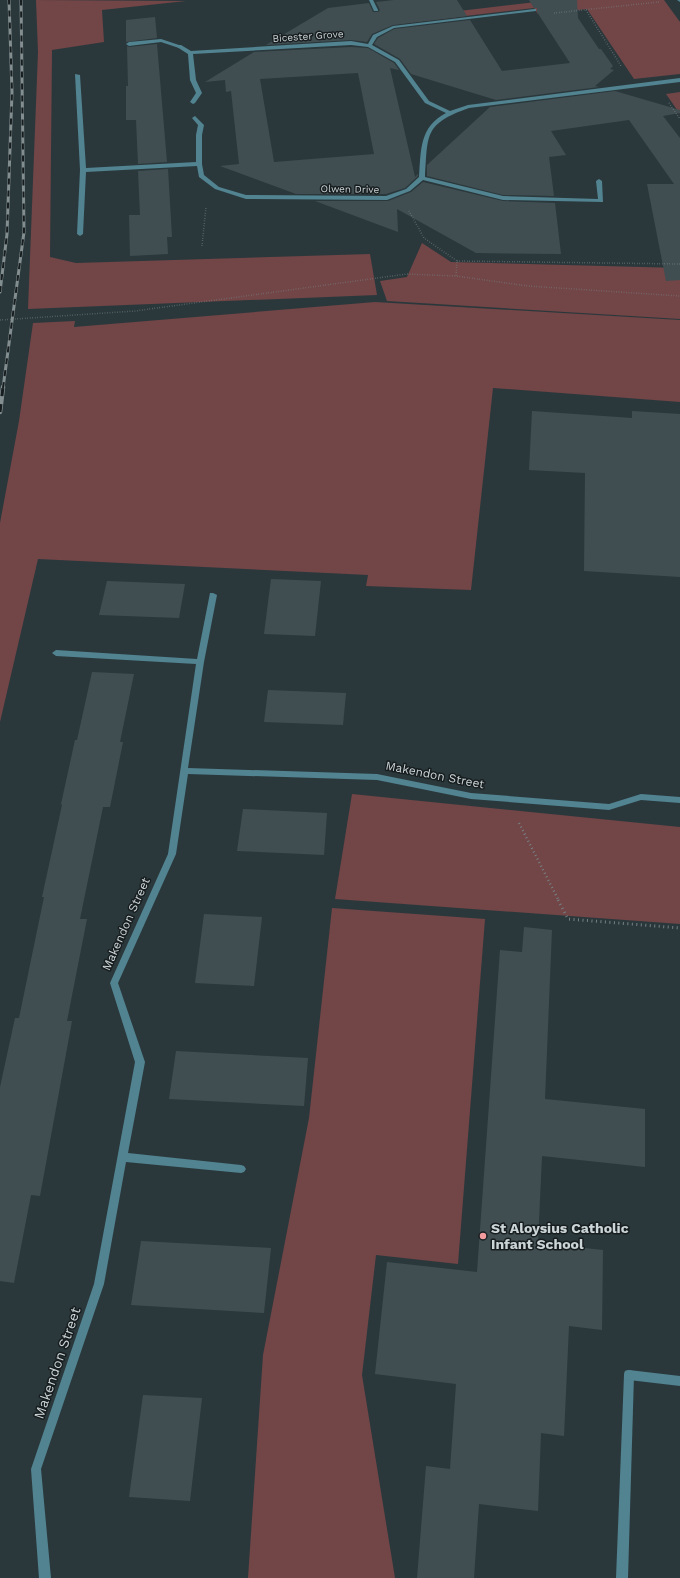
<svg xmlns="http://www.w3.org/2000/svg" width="680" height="1578" font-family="'Work Sans',sans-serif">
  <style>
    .green { fill: #724547 }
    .building { fill: #404e52; fill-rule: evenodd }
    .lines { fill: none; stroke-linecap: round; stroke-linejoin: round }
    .path-far2 { stroke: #768184; stroke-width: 1.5; stroke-dasharray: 0.5 2; stroke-linecap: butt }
    .path-far1 { stroke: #768184; stroke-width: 2.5; stroke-dasharray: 1 3; stroke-linecap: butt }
    .path { stroke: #768184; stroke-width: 3; stroke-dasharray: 1 3.5; stroke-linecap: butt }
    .service { fill: #528390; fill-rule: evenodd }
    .minor { fill: #528390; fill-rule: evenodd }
    .rail-far1-casing { stroke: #828e90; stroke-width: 3 }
    .rail-casing { stroke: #828e90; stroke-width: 4.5 }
    .rail-far1 { stroke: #181e20; stroke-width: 2; stroke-dasharray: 6; stroke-linecap: butt }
    .rail { stroke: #181e20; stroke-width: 3; stroke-dasharray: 8; stroke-linecap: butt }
    .poi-dot { fill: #f49b9f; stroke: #181e20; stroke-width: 1.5 }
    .labels { text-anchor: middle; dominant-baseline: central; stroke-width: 3; stroke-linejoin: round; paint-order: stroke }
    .far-street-label { font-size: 10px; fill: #cbd4d6; stroke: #181e20 }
    .street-label { font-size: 12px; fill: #cbd4d6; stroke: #181e20 }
    .near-poi-label { font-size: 14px; font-weight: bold; fill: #cbd4d6; stroke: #181e20; text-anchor: start }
    .near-street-label { font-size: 14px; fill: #cbd4d6; stroke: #181e20 }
  </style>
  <rect width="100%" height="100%" fill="#2a383c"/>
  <g class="green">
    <path d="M36,0l150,1 -84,9 2,32 -52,8 -2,207 26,6 294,-9 7,41 -349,14 10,-257z"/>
    <path d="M553,0h111l16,22v52l-46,5 -47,-70 -49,5 -4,-6 -162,19 11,-7z"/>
    <path d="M680,92v22l-14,-20z"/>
    <path d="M422,243l29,19 229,6v51l-293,-18 -7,-20 27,-4z"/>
    <path d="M375,302l305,18v82l-187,-14 -22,202 -105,-4 2,-11 -330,-16 -38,163v-199l19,-102 14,-98 42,-2 -1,6z"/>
    <path d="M352,794l328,33v97l-345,-25z"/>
    <path d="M332,908l153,11 -27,345 -82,-9 -14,120 33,203h-147l15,-223 46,-237z"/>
  </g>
  <g class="building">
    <path d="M394,0h63l10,16 -74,9 -21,9 -5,8 -16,-2 -85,5 62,-37 41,-5 4,9h5l2,-2 -4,-8z"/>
    <path d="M529,0h48l1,18 21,31h2l12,17 -3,3 4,1 -19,16 4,1 -103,13 -85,-26 -11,-15 -26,-15 4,-6 16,-9 76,-9 32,51 68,-8 -33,-51v-4h-3z"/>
    <path d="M155,17l2,21 -31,4v-22z"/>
    <path d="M157,44l10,118 -29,2 -2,-44h-10v-34h2l-1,-40 2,1z"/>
    <path d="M351,47l17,1 26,15 5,7 -9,-2 25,109 3,-3v2l-13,12 -19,6h-90l-76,-28 19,-2 -8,-73 -5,1 -1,-12 -20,2 49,-30zM358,73l16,81 -100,8 -14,-83z"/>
    <path d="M615,91l65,19v3l-17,3 17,22v142l-14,1 -19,-97h27l-45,-64 -78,11 15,24 -17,2 5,39 -51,-1 -76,-19v-11l63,-58z"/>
    <path d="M168,169l4,68h-5l1,17 -38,2 -1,-41h11l-2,-44z"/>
    <path d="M423,182l80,19 52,2 6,51 -85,-1 -79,-44 1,23 -83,-31h73l23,-9z"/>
    <path d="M532,411l100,7v-7l48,3v163l-96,-6 1,-98 -56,-3z"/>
    <path d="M271,579l50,2 -6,55 -51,-2z"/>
    <path d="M107,581l78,3 -6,34 -80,-3z"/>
    <path d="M92,672l42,2 -14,68h3l-13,65h-7l-23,112h7l-20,102h5l-32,175 -9,-1 -17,88 -14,-2v-194l15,-69h4l25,-121h-2l20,-92 -1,-1 14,-64h2z"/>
    <path d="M268,690l78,3 -3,32 -79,-3z"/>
    <path d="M243,809l84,4 -3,42 -87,-4z"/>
    <path d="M204,914l58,3 -8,69 -59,-3z"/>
    <path d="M524,927l28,3 -7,169 100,10v58l-103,-11 -4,87 65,7 -1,80 -33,-4 -5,110 -23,-3 -3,78 -59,-7 -5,74h-57l9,-112 24,3 6,-85 -81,-10 12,-112 90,10 23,-322 22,2z"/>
    <path d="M176,1051l132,7 -4,48 -135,-7z"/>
    <path d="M141,1241l130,7 -7,65 -133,-8z"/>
    <path d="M143,1395l59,3 -12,103 -61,-4z"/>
  </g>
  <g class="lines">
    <g class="path-far2">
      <path d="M586,10l35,56"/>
      <path d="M554,13l105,-11"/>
      <path d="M669,103l11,16"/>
      <path d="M409,211l15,27 33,23 -1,15"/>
      <path d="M202,246l4,-39"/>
      <path d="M457,261l223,3"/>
      <path d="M0,320l135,-9 272,-37 49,2 72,10 152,10"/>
    </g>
    <path class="path-far1" d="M519,823l40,78"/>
    <path class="path" d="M558,900l10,19 112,9"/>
    <g class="service">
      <path d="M369,0h4l5,10v1h-4z"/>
      <path d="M161,39l21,7 -3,2 -18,-6 -32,4 -3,-2 3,-2z"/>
      <path d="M193,78l3,2 6,13 -7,10 -2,1 -3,-2 6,-9 -6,-13z"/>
      <path d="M195,116l9,9 -2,10 -3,2 -3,-2 2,-10 -6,-7z"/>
      <path d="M629,1370l4,1 1,4 -6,203h-12l8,-203 1,-4z"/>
    </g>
    <g class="minor">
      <path d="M677,0h3v2z"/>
      <path d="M534,9h2v2l-142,17 -17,9 -5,8 27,15 30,41 21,10 18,-6 212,-27v4l-211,26c-45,16 -41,26 -44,69l78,19 95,3 -2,-18 3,-2 3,2 1,21 -100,-2 -80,-20 -13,11 -23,9 -141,-1 -31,-10 -16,-12 -2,-11 -111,6 -3,62 -3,2 -3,-2 3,-64 -5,-96 5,1 6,93 110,-6v-27l3,-2 3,2v29l2,11 15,12 27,8 140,1 20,-7 13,-12c2,-26 0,-50 27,-64l-21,-10 -30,-41 -27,-15 -17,-2 -158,9 3,26 -3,2 -3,-2 -2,-26 -11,-7v-2h4l10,6 160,-10 17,3 5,-9 20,-9z"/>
      <path d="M210,593h3l4,2 -13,67 -16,106 189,6 94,19 138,11 32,-10 39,3v6l-39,-3 -32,10 -138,-11 -94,-19 -189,-6 -12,80 -58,129 27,79 -17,91 113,12 3,1 2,3 -2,3 -3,1 -115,-11 -22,122 -63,185 10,109h-12l-8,-109 63,-185 41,-222 -25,-79 58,-129 28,-190 -140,-8 -4,-3 4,-3 141,9z"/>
      <path d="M629,1370l51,6v10l-51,-6 -4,-1 -1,-4 1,-4z"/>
    </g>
    <g class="rail-far1-casing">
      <g id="rail-far1">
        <path d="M0,292l7,-58 5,-142 -3,-92"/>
        <path d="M3,388l21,-156 -3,-232"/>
      </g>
    </g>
    <g class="rail-casing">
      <path id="rail" d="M0,412l3,-25"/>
    </g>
    <use href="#rail-far1" class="rail-far1"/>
    <use href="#rail" class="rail"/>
  </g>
  <circle class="poi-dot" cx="483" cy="1236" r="4"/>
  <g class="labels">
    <g class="far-street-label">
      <text transform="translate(308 36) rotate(-4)">Bicester Grove</text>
      <text transform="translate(350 189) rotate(1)">Olwen Drive</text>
    </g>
    <g class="street-label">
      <text transform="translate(435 775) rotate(11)">Makendon Street</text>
      <text transform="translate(126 924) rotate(-66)">Makendon Street</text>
    </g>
    <g class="near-poi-label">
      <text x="491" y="1228">St Aloysius Catholic<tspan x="491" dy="16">Infant School</tspan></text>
    </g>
    <g class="near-street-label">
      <text transform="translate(57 1363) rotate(-71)">Makendon Street</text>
    </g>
  </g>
</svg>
